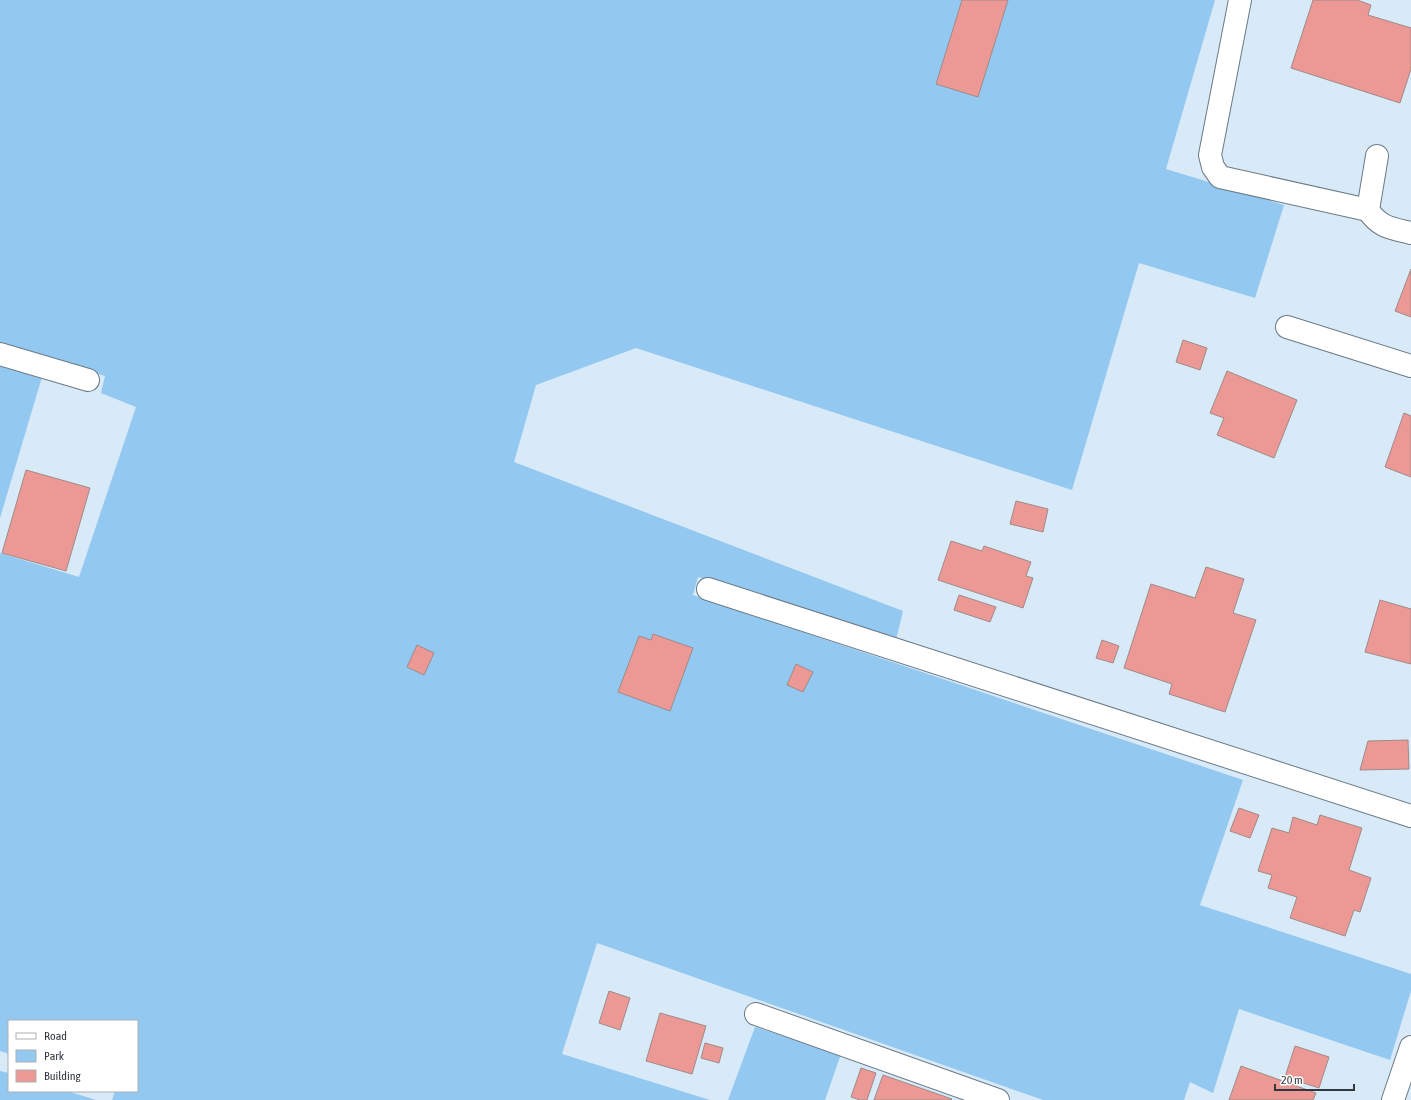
<svg xmlns="http://www.w3.org/2000/svg" width="1411" height="1100" font-family="'Asap Condensed',sans-serif">
  <style>
    .green { fill: #93c8f0 }
    .building { fill: #ec9996; stroke: #9f8a88 }
    .lines { fill: none; stroke-linecap: round; stroke-linejoin: round }
    .minor-casing { stroke: #6a7a86; stroke-width: 24 }
    .minor { stroke: #fff; stroke-width: 22 }
  </style>
  <rect width="100%" height="100%" fill="#d8e9f7"/>
  <g class="green">
    <path d="M0,0h1215l-49,169 118,36 -29,93 -116,-35 -67,227 -436,-142 -100,37 -22,77 389,149 -7,29 -198,-63 -5,18 550,185 -43,125 211,69v17l-21,69 -151,-51 -26,84 -23,-11 -6,18h-141l-446,-157 -35,111 148,46h-598l3,-9h22v-70h-128v33l-9,-3v-498l79,24 57,-170 -35,-14 4,-17 -105,-32z"/>
    <path d="M0,364l42,13 -42,141z"/>
    <path d="M755,1027l86,27 -16,46h-97z"/>
    <path d="M0,1071l9,2v18h58l29,9h-96z"/>
  </g>
  <g class="building">
    <path d="M962,0h46l-30,97 -42,-13z"/>
    <path d="M1313,0h44l14,5 -3,10 43,13v41l-11,34 -109,-35z"/>
    <path d="M1411,269v48l-16,-6z"/>
    <path d="M1183,340l24,8 -7,22 -24,-8z"/>
    <path d="M1227,371l70,29 -23,58 -57,-23 7,-17 -14,-5z"/>
    <path d="M1404,413l7,3v61l-26,-10z"/>
    <path d="M26,470l64,18 -24,83 -64,-18z"/>
    <path d="M1016,501l32,8 -5,23 -33,-8z"/>
    <path d="M951,541l31,10 2,-5 47,16 -5,14 7,2 -10,30 -85,-28z"/>
    <path d="M1206,567l38,12 -11,34 23,7 -31,92 -56,-18 3,-10 -48,-16 27,-84 44,14z"/>
    <path d="M959,595l37,12 -6,15 -36,-12z"/>
    <path d="M1380,600l31,9v55l-46,-12z"/>
    <path d="M653,634l40,14 -23,63 -52,-19 21,-56 12,4z"/>
    <path d="M1102,640l17,6 -6,17 -17,-5z"/>
    <path d="M417,645l17,8 -10,22 -17,-8z"/>
    <path d="M796,664l17,8 -10,20 -16,-7z"/>
    <path d="M1408,740l1,29 -49,1 8,-29z"/>
    <path d="M1239,808l20,7 -9,23 -20,-7z"/>
    <path d="M1320,815l42,13 -13,42 22,8 -11,34 -6,-2 -9,26 -55,-18 7,-21 -29,-9 4,-13 -14,-4 14,-43 17,5 4,-16 24,8z"/>
    <path d="M609,991l21,7 -10,32 -21,-7z"/>
    <path d="M660,1013l46,13 -14,48 -46,-13z"/>
    <path d="M705,1043l18,5 -4,15 -18,-5z"/>
    <path d="M1295,1046l34,11 -10,31 -34,-11z"/>
    <path d="M1241,1066l75,27 -3,7h-84z"/>
    <path d="M861,1068l15,5 -9,27h-7l-9,-3z"/>
    <path d="M883,1075l69,24 -1,1h-77z"/>
  </g>
  <g class="lines">
    <g class="minor-casing">
      <g id="minor">
        <path d="M1240,0l-30,155 3,12 7,10 148,33"/>
        <path d="M1377,156l-9,54c12,18 23,18 43,23"/>
        <path d="M1287,327l124,39"/>
        <path d="M0,354l88,26"/>
        <path d="M708,589l703,227"/>
        <path d="M756,1014l242,86"/>
        <path d="M1393,1100l18,-53"/>
      </g>
    </g>
    <use href="#minor" class="minor"/>
  </g>
  <rect x="8" y="1020" width="130" height="72" fill="#ffffff" stroke="#adafb2"/>
  <rect x="16" y="1033" width="20" height="6" fill="#ffffff" stroke="#adafb2"/>
  <text x="44" y="1040" font-size="12" fill="#32383e">Road</text>
  <rect x="16" y="1050" width="20" height="12" fill="#93c8f0" stroke="#adafb2"/>
  <text x="44" y="1060" font-size="12" fill="#32383e">Park</text>
  <rect x="16" y="1070" width="20" height="12" fill="#ec9996" stroke="#adafb2"/>
  <text x="44" y="1080" font-size="12" fill="#32383e">Building</text>
  <path d="M1275 1084v6h79v-6" fill="none" stroke="#32383e" stroke-width="2"/>
  <text x="1281" y="1084" font-size="12" fill="#32383e" stroke="#ffffff" stroke-width="3" paint-order="stroke">20 m</text>
</svg>
